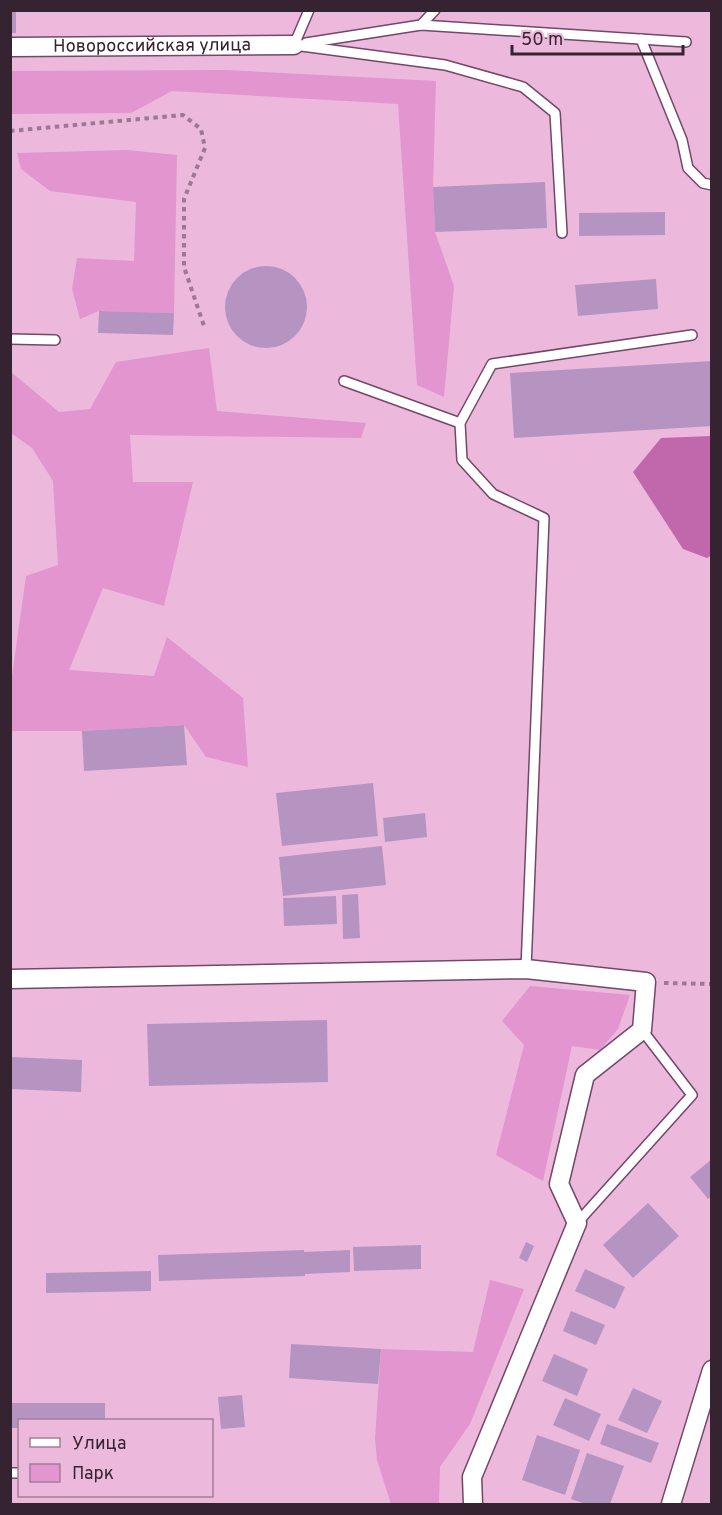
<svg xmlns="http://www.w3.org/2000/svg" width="722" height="1515" font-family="Overpass,sans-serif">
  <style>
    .green { fill: #e295ce }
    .forest { fill: #c167ac }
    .building { fill: #b594c2 }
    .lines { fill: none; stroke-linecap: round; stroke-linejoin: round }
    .lane-casing { stroke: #724767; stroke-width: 12 }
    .street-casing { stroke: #724767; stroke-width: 21 }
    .path { stroke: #9e7893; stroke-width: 4; stroke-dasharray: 4.5 4.5; stroke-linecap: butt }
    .lane { stroke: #fff; stroke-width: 9 }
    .street { stroke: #fff; stroke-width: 18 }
    .labels { text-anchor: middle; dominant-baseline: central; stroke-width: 6; stroke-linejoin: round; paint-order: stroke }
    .street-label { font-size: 18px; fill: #362331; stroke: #ecb9dd }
  </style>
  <rect width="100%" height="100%" fill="#ecb9dd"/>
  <g class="green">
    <path d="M226,70l210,11 -3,106 2,45 19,54 -10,111 -27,-12 -19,-281 -226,-13 -41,22 -120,1v-43z"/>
    <path d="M127,150l50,5 -3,158 -75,-2 -19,8 -8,-30 5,-31 57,3 2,-59 -86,-11 -29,-22 -4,-16z"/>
    <path d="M209,348l8,63 149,12 -5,15 -231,-3 3,47h60l-29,124 -61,-18 -34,82 85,6 13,-39 76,61 5,69 -42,-10 -22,-32 -102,6h-71v-54l1,-1 14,-100 32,-11 -5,-84 -21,-33 -21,-15v-61l48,40 31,-3 26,-47z"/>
    <path d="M530,986l100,9 -12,34 -18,21 -28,-4 -29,135 -47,-26 28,-110 -22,-24z"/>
    <path d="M490,1280l34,9 -54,135 -30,43 -1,37h-48l-14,-44 -2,-22 6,-89 92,3z"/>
  </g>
  <path class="forest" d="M711,436l1,119 -5,3 -24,-9 -50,-77 28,-34z"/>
  <g class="building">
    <rect x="10" y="10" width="6" height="23"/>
    <path d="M545,182l2,46 -112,4 -2,-45z"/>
    <path d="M665,212v23l-86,1v-23z"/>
    <circle cx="266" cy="307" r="41"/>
    <path d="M656,279l2,30 -80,7 -3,-31z"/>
    <path d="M99,311l75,2 -1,22 -75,-2z"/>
    <path d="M712,361v65l-198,12 -4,-65z"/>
    <path d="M184,725l3,40 -103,6 -2,-40z"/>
    <path d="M373,783l5,53 -96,10 -6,-53z"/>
    <path d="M425,813l2,24 -42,5 -2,-24z"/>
    <path d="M382,846l4,39 -103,11 -4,-39z"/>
    <path d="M358,894l2,44 -17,1 -1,-44z"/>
    <path d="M336,896l1,28 -53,2 -1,-28z"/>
    <path d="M327,1020l1,62 -179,4 -2,-62z"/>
    <path d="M10,1057l72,3 -1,32 -71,-3z"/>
    <path d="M712,1159v37l-4,3 -18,-22z"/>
    <path d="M648,1203l31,33 -46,42 -30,-33z"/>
    <path d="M526,1242l8,4 -7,16 -8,-4z"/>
    <path d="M421,1245v24l-67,2 -1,-24z"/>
    <path d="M304,1250v2l46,-2v22l-45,2v2l-146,5 -1,-26z"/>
    <path d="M585,1269l40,18 -10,22 -40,-18z"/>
    <path d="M151,1271v20l-105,2v-20z"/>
    <path d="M571,1311l34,14 -9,20 -33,-14z"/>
    <path d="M291,1344l90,5 -3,35 -89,-6z"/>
    <path d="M554,1354l34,15 -11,27 -35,-15z"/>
    <path d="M633,1388l29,13 -15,32 -29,-13z"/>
    <path d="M242,1395l3,32 -24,2 -3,-32z"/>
    <path d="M565,1398l36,16 -12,27 -36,-16z"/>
    <path d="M10,1403h95v17h-85v8h-10z"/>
    <path d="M607,1424l52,19 -8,20 -51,-19z"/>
    <path d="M537,1435l43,15 -15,45 -43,-15z"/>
    <path d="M587,1453l37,13 -14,38h-24l-15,-5z"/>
  </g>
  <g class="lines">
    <g class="lane-casing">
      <g id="lane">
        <path d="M421,25l14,-15"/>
        <path d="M641,39l41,101 6,28 15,15 9,2"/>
        <path d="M306,43l115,-18 265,17"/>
        <path d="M294,45l151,20 78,22 32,26 7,120"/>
        <path d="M294,45l15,-35"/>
        <path d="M10,339l45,1"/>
        <path d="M344,381l116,42"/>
        <path d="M526,969l18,-451 -51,-24 -31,-34 -2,-37 32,-59 200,-29"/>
        <path d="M577,1223l115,-128 -50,-65"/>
        <path d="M10,1473h10"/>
      </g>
    </g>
    <g class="street-casing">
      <g id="street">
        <path id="s1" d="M10,47l284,-2"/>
        <path d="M10,979l516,-10 120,13 -4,48 -57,45 -26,109 18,39 -105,254 1,27"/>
        <path d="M671,1504l41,-134"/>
      </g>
    </g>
    <g class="path">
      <path d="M10,131l173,-16 18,14 4,19 -21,51v68l21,62"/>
      <path d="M664,983l48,1"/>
    </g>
    <use href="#lane" class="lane"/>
    <use href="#street" class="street"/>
  </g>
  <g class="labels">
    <g class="street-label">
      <text stroke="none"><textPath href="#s1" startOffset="142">Новороссийская улица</textPath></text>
    </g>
  </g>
  <rect width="722" height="1515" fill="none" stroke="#362331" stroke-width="24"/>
  <rect x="18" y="1419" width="195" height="78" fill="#ecb9dd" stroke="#a37d98" stroke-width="1.5"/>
  <rect x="30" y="1438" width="30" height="9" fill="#ffffff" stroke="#a37d98" stroke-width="1.5"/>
  <text x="72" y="1449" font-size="18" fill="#362331">Улица</text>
  <rect x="30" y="1464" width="30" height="18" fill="#e295ce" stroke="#a37d98" stroke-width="1.5"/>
  <text x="72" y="1479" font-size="18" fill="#362331">Парк</text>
  <path d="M512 45v9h171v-9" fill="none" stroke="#362331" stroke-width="3"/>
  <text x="521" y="45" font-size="18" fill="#362331" stroke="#ecb9dd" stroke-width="4.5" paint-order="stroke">50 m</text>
</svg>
